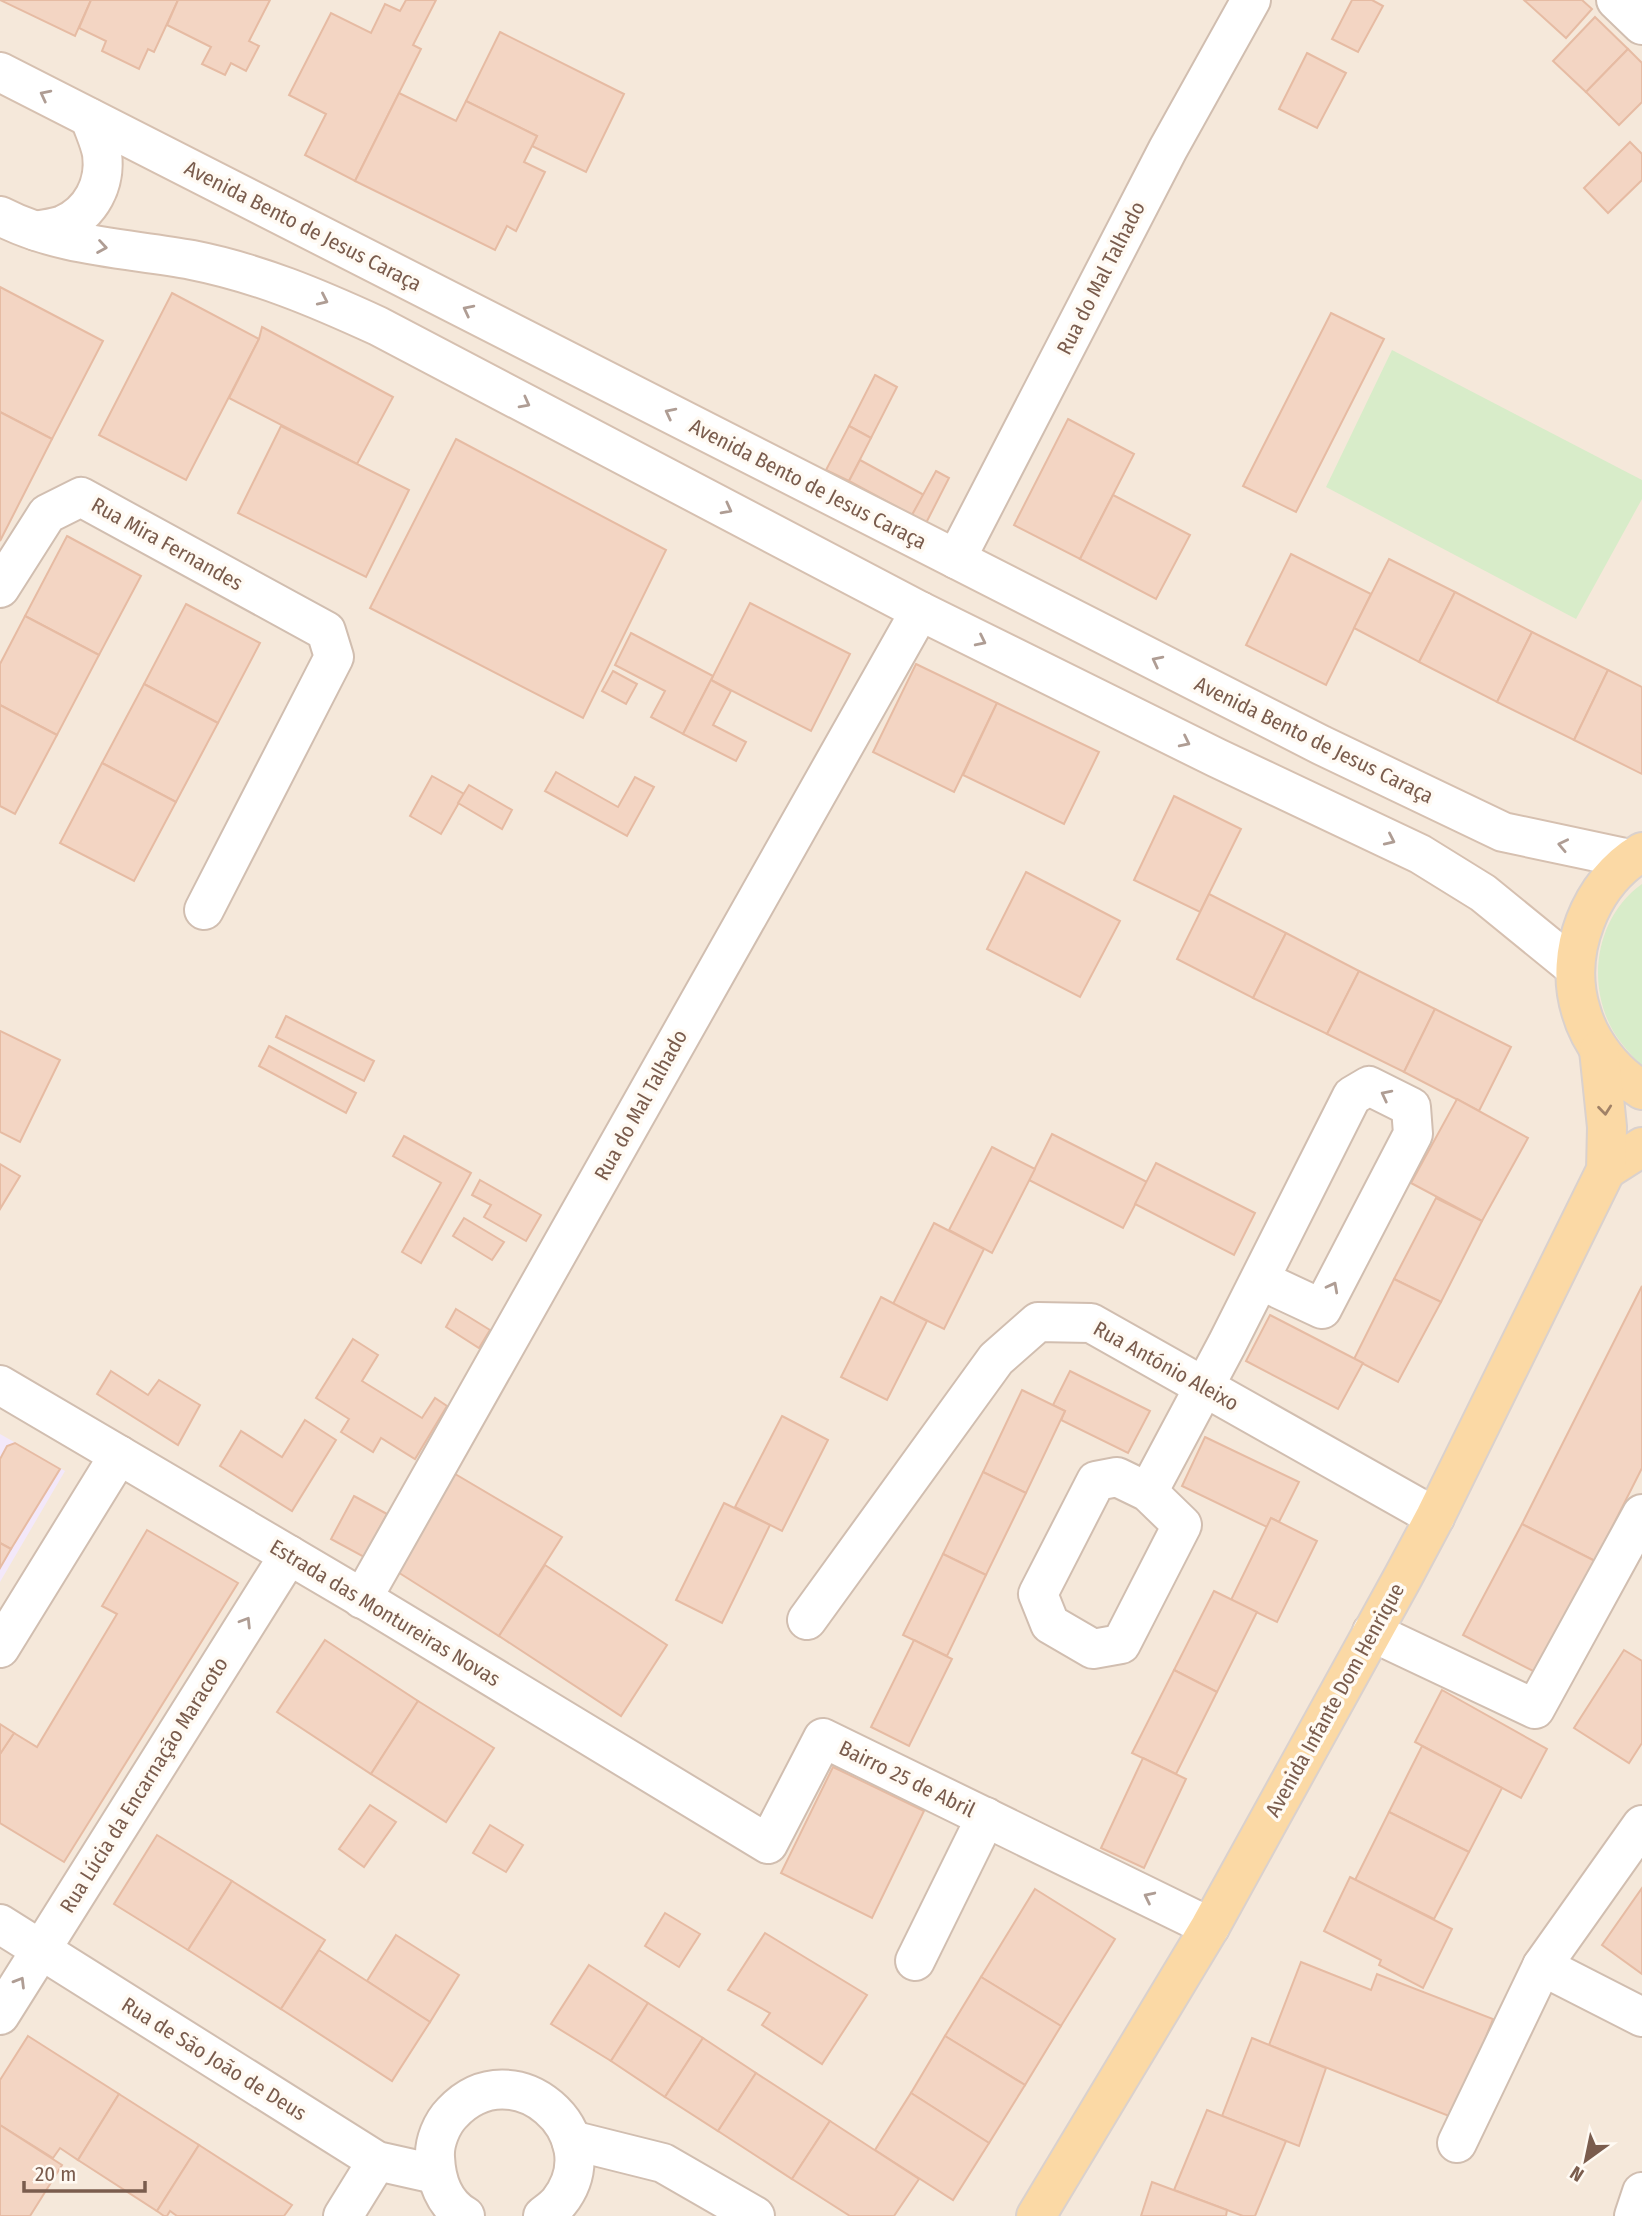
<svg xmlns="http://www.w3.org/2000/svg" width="1642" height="2216" font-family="'Fira Sans Condensed',sans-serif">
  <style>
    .residential { fill: #f5e8da }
    .education { fill: #f3e8fa }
    .green { fill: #d8ecc9 }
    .building { fill: #f3d5c3; stroke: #e6bba3; stroke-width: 2 }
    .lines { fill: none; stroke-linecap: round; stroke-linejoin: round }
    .minor-casing { stroke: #d1beb0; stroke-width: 42 }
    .secondary-casing { stroke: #d6c0b0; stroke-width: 42 }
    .primary-casing { stroke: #dad1cd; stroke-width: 42 }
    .minor { stroke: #fff; stroke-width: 38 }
    .secondary { stroke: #fff; stroke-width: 38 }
    .primary { stroke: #fbd9a5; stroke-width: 38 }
    .oneway { stroke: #af9d94 }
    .oneway2 { stroke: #a18267 }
    .labels { text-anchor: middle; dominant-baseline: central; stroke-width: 7; stroke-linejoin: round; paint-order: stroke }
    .street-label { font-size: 21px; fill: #7a5c4d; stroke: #fffaf3 }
  </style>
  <rect width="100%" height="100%" fill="#fdf6ec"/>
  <rect class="residential" x="0" y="0" width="1642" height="2216"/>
  <path class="education" d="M0,1434l65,37 -65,111z"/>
  <g class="green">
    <path d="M1392,350l250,130v19l-66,120 -250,-132z"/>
    <path d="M1642,884v181c-7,-5 -13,-13 -19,-20 -39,-47 -32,-125 19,-161z"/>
  </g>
  <g class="building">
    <path d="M0,0h91l-16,36z"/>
    <path d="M91,0h87l-24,52 -6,-3 -9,20 -37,-18 4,-10 -27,-13z"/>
    <path d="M178,0h92l-21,41 10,5 -13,25 -15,-8 -6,12 -23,-11 9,-17 -44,-22z"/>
    <path d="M406,0h30l-23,45 8,4 -66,132 -50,-26 21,-41 -37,-19 42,-82 40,20 14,-29 15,7z"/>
    <path d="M1352,0h20l11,6 -25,46 -26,-13z"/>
    <path d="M1524,0h58l10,9 -26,29z"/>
    <path d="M1595,17l33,32 -42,43 -33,-31z"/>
    <path d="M500,32l124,62 -38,78 -54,-26 5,-10 -71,-35z"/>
    <path d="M1628,49l14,14v39l-23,23 -33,-33z"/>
    <path d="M1307,53l39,20 -29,55 -38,-19z"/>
    <path d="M399,93l57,28 10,-20 71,35 -13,26 21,10 -29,59 -9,-5 -12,24 -140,-69z"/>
    <path d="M1630,142l12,12v26l-34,33 -24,-25z"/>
    <path d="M0,287l103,54 -51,98 -52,-27z"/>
    <path d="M172,293l87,46 -73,141 -87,-45z"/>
    <path d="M1331,313l53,26 -88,173 -53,-26z"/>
    <path d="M262,327l131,70 -36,67 -128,-66 30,-59z"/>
    <path d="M875,375l22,12 -26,51 -22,-12z"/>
    <path d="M0,412l52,27 -52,102z"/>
    <path d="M1068,419l66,35 -54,105 -66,-34z"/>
    <path d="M281,426l128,64 -43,87 -128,-64z"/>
    <path d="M849,426l22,12 -22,43 -23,-11z"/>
    <path d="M456,439l210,111 -83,168 -213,-110z"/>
    <path d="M860,460l64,35 -12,20 -63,-34z"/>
    <path d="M936,471l13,7 -23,45 -14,-8z"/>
    <path d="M1113,495l77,40 -34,64 -76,-40z"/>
    <path d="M67,536l74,40 -42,79 -74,-39z"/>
    <path d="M1291,554l80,40 -45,91 -80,-40z"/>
    <path d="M1389,559l66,33 -36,70 -65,-34z"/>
    <path d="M1455,592l77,40 -35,70 -78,-40z"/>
    <path d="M750,603l100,51 -39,77 -100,-51z"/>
    <path d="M186,604l74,39 -42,80 -74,-39z"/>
    <path d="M25,616l74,39 -42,80 -57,-30v-41z"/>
    <path d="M1532,632l76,38 -34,70 -77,-38z"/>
    <path d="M631,633l82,43 -30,58 -32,-17 14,-26 -50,-26z"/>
    <path d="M916,664l81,39 -43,89 -81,-40z"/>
    <path d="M1608,670l34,17v87l-68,-34z"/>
    <path d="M613,671l24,13 -11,20 -24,-13z"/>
    <path d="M711,680l20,11 -18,34 33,17 -10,19 -53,-27z"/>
    <path d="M144,684l74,39 -42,79 -74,-39z"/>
    <path d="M997,703l102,49 -35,72 -101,-49z"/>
    <path d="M0,705l57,30 -42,79 -15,-8z"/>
    <path d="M102,763l74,39 -42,79 -74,-38z"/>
    <path d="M556,772l62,35 17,-30 19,10 -27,49 -82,-45z"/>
    <path d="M432,776l32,18 -23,40 -31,-18z"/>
    <path d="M469,785l43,25 -10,19 -44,-26z"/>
    <path d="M1174,796l67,33 -41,83 -66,-32z"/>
    <path d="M1026,872l94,49 -40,76 -93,-48z"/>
    <path d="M1209,894l77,39 -33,65 -76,-39z"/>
    <path d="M1286,933l73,38 -32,63 -74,-36z"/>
    <path d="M1359,971l76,38 -31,63 -77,-38z"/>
    <path d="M1435,1009l76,38 -32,64 -75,-39z"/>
    <path d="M286,1016l88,45 -10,20 -88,-44z"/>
    <path d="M0,1031l60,29 -40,82 -20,-10z"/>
    <path d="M269,1046l87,47 -10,20 -87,-47z"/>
    <path d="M1457,1099l71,39 -46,83 -71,-38z"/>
    <path d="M1052,1134l95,48 -24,46 -94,-48z"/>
    <path d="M404,1136l67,37 -50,90 -19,-11 39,-69 -48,-27z"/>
    <path d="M992,1147l43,22 -43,84 -43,-23z"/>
    <path d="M1156,1163l99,50 -21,42 -99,-51z"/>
    <path d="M0,1164l20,12 -20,33z"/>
    <path d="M480,1180l61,35 -15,26 -42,-24 7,-12 -19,-10z"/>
    <path d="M1436,1198l46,23 -41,81 -47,-23z"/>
    <path d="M464,1218l40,24 -12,18 -39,-24z"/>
    <path d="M934,1223l50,26 -40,80 -51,-25z"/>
    <path d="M1394,1279l47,23 -43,80 -44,-23z"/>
    <path d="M1642,1286v182l-47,93 -73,-37z"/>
    <path d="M881,1297l46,24 -40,79 -46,-23z"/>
    <path d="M456,1309l34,21 -11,18 -33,-21z"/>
    <path d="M1270,1315l93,48 -25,46 -92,-48z"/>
    <path d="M353,1339l25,16 -16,26 60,37 13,-20 12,8 -32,53 -34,-21 -8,14 -32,-20 8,-13 -33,-21z"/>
    <path d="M111,1371l37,24 11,-15 41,25 -22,40 -81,-51z"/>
    <path d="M1070,1371l80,40 -22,42 -67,-33 4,-9 -12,-6z"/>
    <path d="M1022,1390l43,21 -39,82 -43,-21z"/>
    <path d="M782,1416l46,24 -46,91 -47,-24z"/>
    <path d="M305,1420l31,20 -44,71 -72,-45 21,-35 41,26z"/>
    <path d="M1205,1437l94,45 -20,40 -8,-4 -4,9 -85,-41z"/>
    <path d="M15,1443l45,26 -49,80 -11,-6v-84l7,-13z"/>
    <path d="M445,1468l117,69 -63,99 -106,-67z"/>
    <path d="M983,1472l43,21 -40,82 -43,-21z"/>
    <path d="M354,1496l33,18 -23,43 -33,-18z"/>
    <path d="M724,1503l46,22 -48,98 -46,-23z"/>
    <path d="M1271,1518l46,23 -40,81 -46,-22z"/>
    <path d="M1522,1524l73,37 -58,112 -74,-38z"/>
    <path d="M147,1530l91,53 -174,279 -64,-39v-69l14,-21 23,14 80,-133 -15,-8z"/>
    <path d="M0,1543l11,6 -11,19z"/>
    <path d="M943,1554l43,21 -39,81 -44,-21z"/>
    <path d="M545,1565l122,80 -46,71 -122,-80z"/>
    <path d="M1214,1591l43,21 -40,80 -43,-22z"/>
    <path d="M325,1640l93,61 -47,73 -94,-62z"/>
    <path d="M914,1640l38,19 -43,87 -38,-19z"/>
    <path d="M1624,1650l18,11v82l-13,20 -55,-35z"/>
    <path d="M1174,1670l43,22 -41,82 -44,-21z"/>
    <path d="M1442,1690l105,59 -26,49 -106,-56z"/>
    <path d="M418,1701l76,47 -48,74 -75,-48z"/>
    <path d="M0,1724l14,9 -14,21z"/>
    <path d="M1422,1746l80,42 -33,64 -80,-40z"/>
    <path d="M1143,1758l43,21 -42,89 -43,-20z"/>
    <path d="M833,1767l91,44 -52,107 -91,-45z"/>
    <path d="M370,1805l26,17 -32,45 -25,-18z"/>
    <path d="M1389,1812l80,40 -35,67 -79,-39z"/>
    <path d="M490,1825l33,20 -17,27 -33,-19z"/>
    <path d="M157,1835l75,46 -44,69 -74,-46z"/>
    <path d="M1350,1877l102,52 -29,59 -44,-23 2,-5 -57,-29z"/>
    <path d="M232,1881l93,59 -44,69 -93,-59z"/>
    <path d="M1642,1888v86l-40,-29z"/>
    <path d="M1035,1889l80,50 -54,87 -80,-49z"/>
    <path d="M665,1913l35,21 -21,33 -34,-21z"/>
    <path d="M765,1933l102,62 -45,69 -60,-39 8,-12 -42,-23z"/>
    <path d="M396,1935l63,40 -29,47 -63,-41z"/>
    <path d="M319,1950l111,72 -38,59 -111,-72z"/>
    <path d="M1301,1962l70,28 6,-16 116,45 -39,99 -185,-73z"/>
    <path d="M589,1965l59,38 -37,58 -60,-37z"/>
    <path d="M981,1977l80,49 -36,59 -80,-49z"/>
    <path d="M648,2003l55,35 -38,59 -54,-36z"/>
    <path d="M28,2036l91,58 -41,66 -18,-12 -7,10 -53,-33v-45z"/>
    <path d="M945,2036l80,49 -36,58 -78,-50z"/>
    <path d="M703,2038l53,35 -38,58 -53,-34z"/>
    <path d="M1252,2038l74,30 -27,78 -77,-30z"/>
    <path d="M756,2073l74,48 -38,58 -74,-48z"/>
    <path d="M911,2093l78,50 -36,57 -78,-50z"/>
    <path d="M119,2094l80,51 -42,66 -79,-51z"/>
    <path d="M1207,2110l79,31 -31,75h-12l-69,-26z"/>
    <path d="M830,2121l89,58 -25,37h-44l-58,-37z"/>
    <path d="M0,2125l62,40 -32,51h-30z"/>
    <path d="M199,2145l93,60 -8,11h-107l-7,-5 -3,5h-3l-7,-5z"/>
    <path d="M1152,2182l75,28 -1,6h-85z"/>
  </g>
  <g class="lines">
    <g class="minor-casing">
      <g id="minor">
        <path d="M1616,0l26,25"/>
        <path d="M956,559l212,-410 83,-149"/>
        <path d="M0,588l47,-74 34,-17 245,134 8,26 -130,253"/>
        <path d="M0,1385l367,216 401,243 55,-106 387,189"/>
        <path d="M1117,1477l31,15 34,33 -61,119 -28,5 -43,-25 -12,-30 58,-113z"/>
        <path d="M1148,1492l79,-148 125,-248 17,-10 42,21 2,27 -91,175 -62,-29"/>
        <path d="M362,1599l558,-988"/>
        <path d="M807,1620l189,-261 42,-37 53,1 344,194"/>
        <path d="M1372,1632l163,77 107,-195"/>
        <path d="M0,1648l119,-193"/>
        <path d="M0,1924l377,237 58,13"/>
        <path d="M915,1961l71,-144"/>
        <path d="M1542,1966l100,51"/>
        <path d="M0,2015l289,-460"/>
        <path d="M571,2140l92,23 92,53"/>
        <path d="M1457,2143l85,-177 100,-141"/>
        <path d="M343,2216l34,-55"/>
        <path d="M465,2216c-21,-12 -29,-36 -30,-59 -1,-15 7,-34 17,-44 61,-66 161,21 107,89 -4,5 -11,10 -16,14"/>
        <path d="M1634,2216l8,-24"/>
      </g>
    </g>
    <g class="secondary-casing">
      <g id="secondary">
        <path d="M0,72l1321,673 182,87 127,27"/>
        <path d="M0,216c60,31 127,32 192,44 66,13 125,38 186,66l542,285 297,147 203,96 63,39 92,75"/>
        <path d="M36,231c9,-2 19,-3 27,-6 28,-12 43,-41 39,-71 -2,-12 -8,-24 -12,-36"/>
      </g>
    </g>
    <g class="primary-casing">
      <g id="primary">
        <path d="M1642,852c-52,31 -79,101 -61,159 9,32 33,62 61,79"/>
        <path d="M1606,1170l36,-23"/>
        <path d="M1036,2216l174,-289 193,-350 32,-60 171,-347 1,-43 -8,-77"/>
      </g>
    </g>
    <use href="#minor" class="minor"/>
    <use href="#secondary" class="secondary"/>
    <use href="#primary" class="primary"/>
  </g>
  <defs><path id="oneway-chevron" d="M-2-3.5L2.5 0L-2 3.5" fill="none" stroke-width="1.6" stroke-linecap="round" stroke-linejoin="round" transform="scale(1.75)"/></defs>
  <g class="oneway">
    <use href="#oneway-chevron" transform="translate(45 95) rotate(-153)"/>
    <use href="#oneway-chevron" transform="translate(102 247) rotate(9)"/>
    <use href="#oneway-chevron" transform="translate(323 300) rotate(25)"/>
    <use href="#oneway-chevron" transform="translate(468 310) rotate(-153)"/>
    <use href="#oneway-chevron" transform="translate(525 403) rotate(28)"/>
    <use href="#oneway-chevron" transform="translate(670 413) rotate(-153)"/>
    <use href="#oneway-chevron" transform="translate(727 509) rotate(28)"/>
    <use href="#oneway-chevron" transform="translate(981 641) rotate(26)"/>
    <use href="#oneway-chevron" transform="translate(1157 661) rotate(-153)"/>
    <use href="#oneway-chevron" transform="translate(1185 742) rotate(26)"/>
    <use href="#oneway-chevron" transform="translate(1390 840) rotate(25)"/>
    <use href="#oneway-chevron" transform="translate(1563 845) rotate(-168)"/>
    <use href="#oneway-chevron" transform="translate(1386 1095) rotate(-153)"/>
    <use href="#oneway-chevron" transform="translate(1333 1287) rotate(-62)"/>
    <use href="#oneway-chevron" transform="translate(246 1622) rotate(-58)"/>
    <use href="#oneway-chevron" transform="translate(1149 1897) rotate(-154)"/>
    <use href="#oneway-chevron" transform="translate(20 1982) rotate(-59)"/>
  </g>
  <use class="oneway2" href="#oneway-chevron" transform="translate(1605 1110) rotate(84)"/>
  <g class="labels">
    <g class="street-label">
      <text transform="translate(303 226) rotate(27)">Avenida Bento de Jesus Caraça</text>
      <text transform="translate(1101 278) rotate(-63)">Rua do Mal Talhado</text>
      <text transform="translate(808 484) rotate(27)">Avenida Bento de Jesus Caraça</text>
      <text transform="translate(167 544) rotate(29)">Rua Mira Fernandes</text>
      <text transform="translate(1314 740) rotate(26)">Avenida Bento de Jesus Caraça</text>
      <text transform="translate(641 1105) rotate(-61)">Rua do Mal Talhado</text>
      <text transform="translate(1166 1366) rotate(29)">Rua António Aleixo</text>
      <text transform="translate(385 1613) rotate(31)">Estrada das Montureiras Novas</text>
      <text transform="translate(1335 1700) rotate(-61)">Avenida Infante Dom Henrique</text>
      <text transform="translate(907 1779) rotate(26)">Bairro 25 de Abril</text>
      <text transform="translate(144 1785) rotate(-58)">Rua Lúcia da Encarnação Maracoto</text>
      <text transform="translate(214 2059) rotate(32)">Rua de São João de Deus</text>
    </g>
  </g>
  <g transform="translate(1586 2160) rotate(213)" stroke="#fffaf3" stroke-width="5" paint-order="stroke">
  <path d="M0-5L12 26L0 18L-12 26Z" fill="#7a5c4d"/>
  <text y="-10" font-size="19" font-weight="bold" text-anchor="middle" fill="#7a5c4d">N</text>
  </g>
  <path d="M24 2181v10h121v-10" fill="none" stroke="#7a5c4d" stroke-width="3.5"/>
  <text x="35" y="2181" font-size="21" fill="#7a5c4d" stroke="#fffaf3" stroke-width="5" paint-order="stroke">20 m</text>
</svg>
